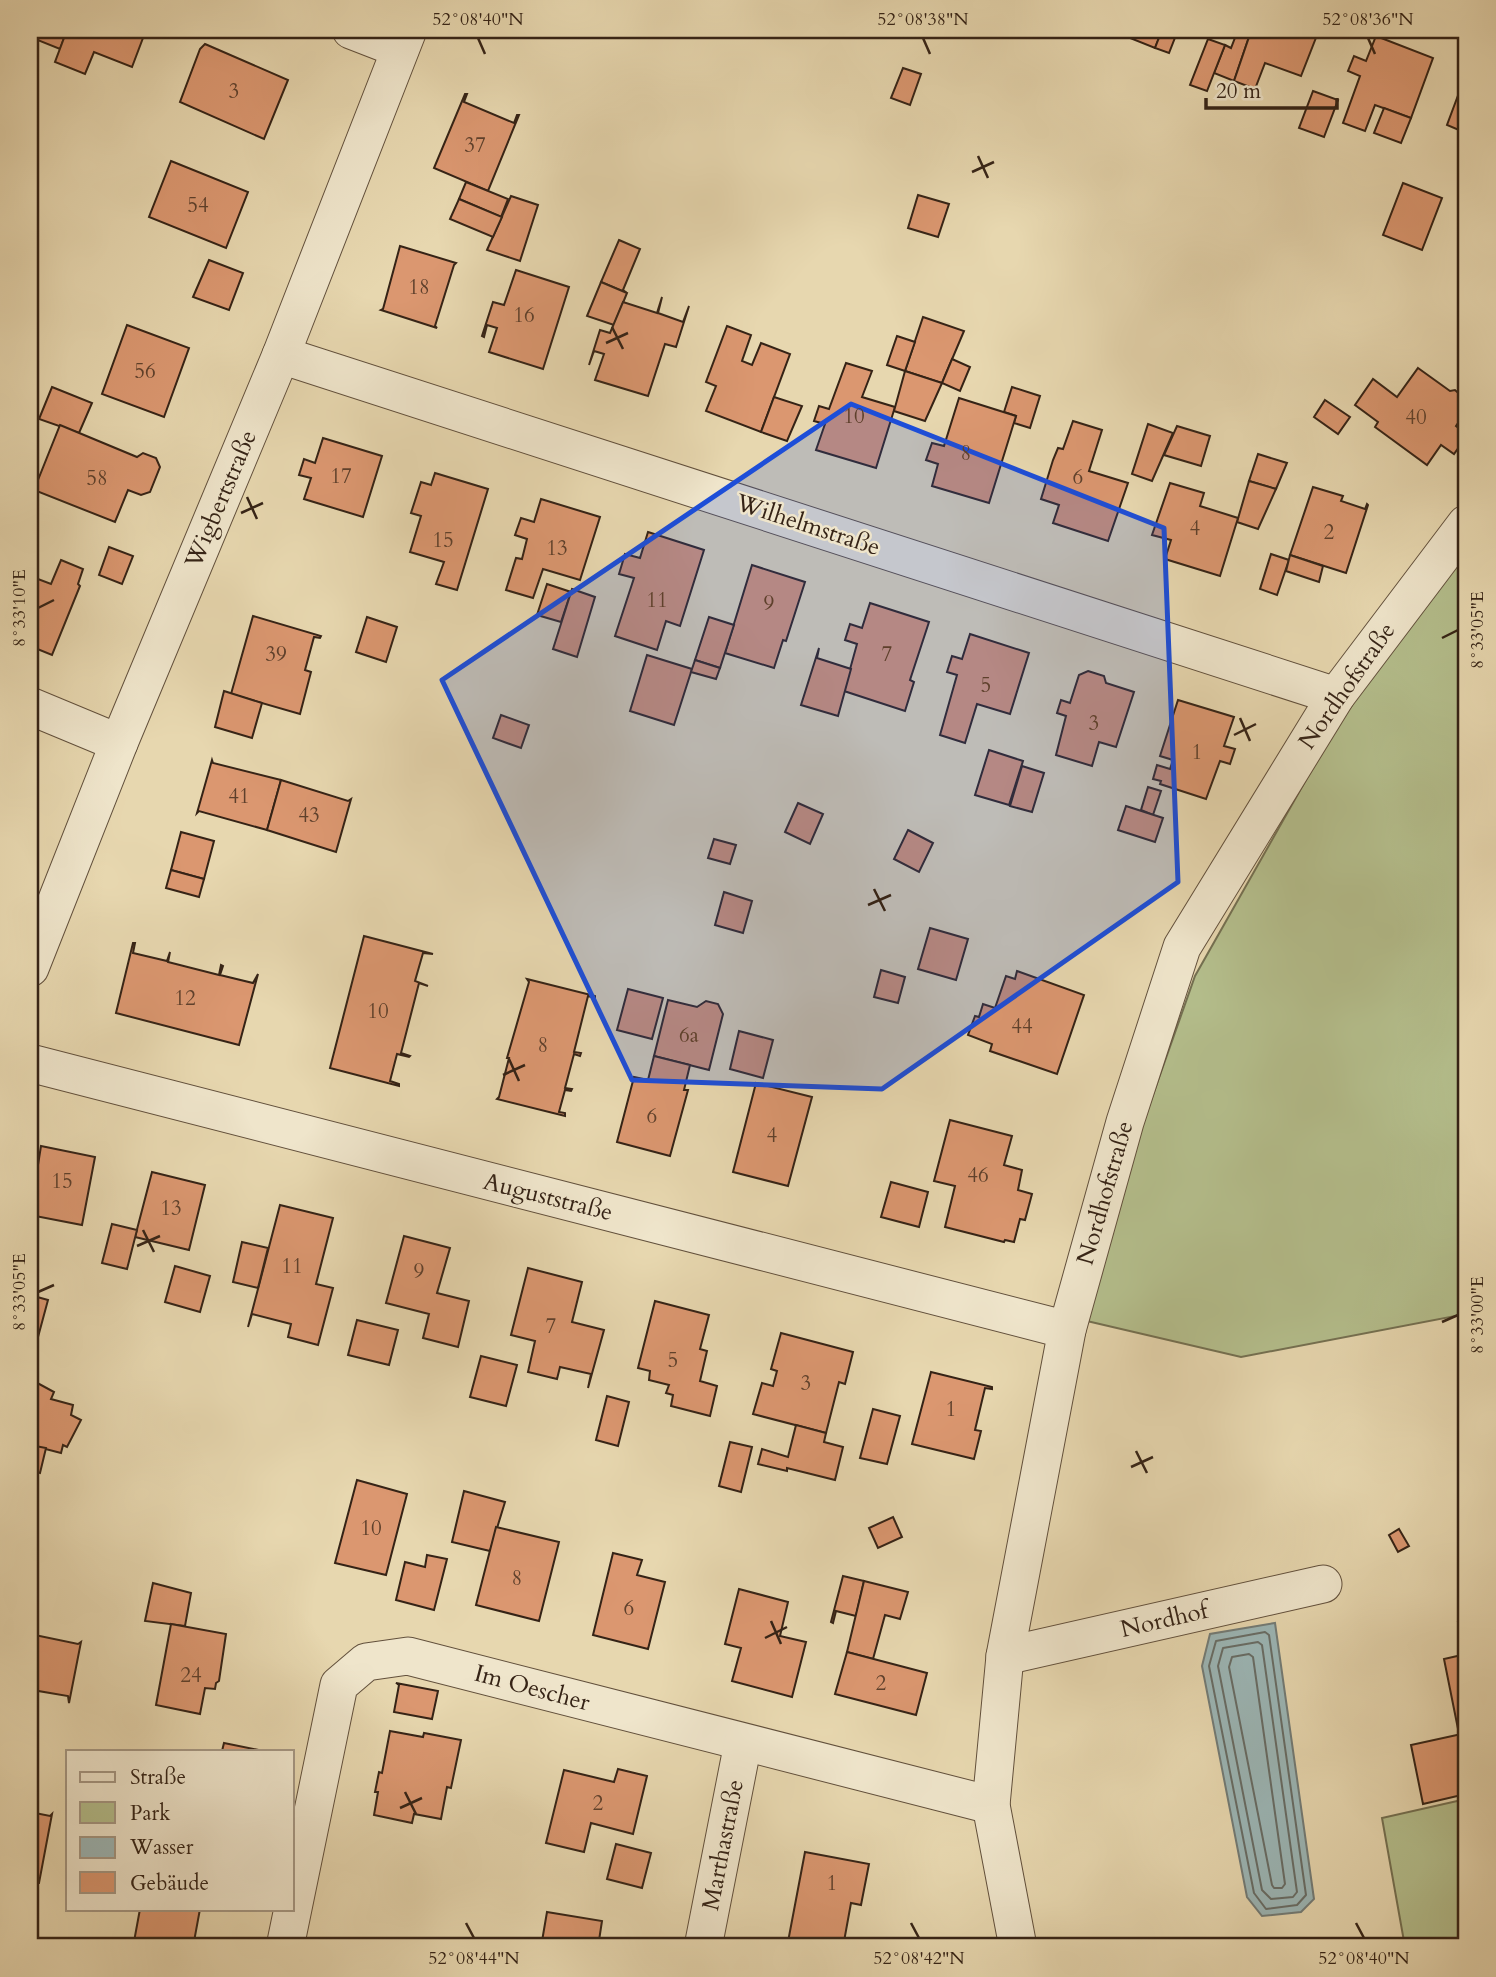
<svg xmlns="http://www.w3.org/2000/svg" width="1496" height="1977" font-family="Cardo,serif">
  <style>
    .green { fill: #b4be8c; stroke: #747051; stroke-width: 2 }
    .water { fill: #9cb7b7; stroke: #737c77; stroke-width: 2 }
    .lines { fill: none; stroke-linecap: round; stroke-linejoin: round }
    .shore { stroke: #686d66; stroke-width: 2 }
    .building { fill: #db9770; stroke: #352316; stroke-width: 2 }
    .street-casing { stroke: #62503c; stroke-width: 39 }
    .street { stroke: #efe5cb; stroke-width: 37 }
    .marked { fill: #1d4ed8; fill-opacity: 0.2; stroke: #1d4ed8; stroke-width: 5; stroke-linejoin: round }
    .ticks { fill: none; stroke: #352316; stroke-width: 2.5 }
    .labels { text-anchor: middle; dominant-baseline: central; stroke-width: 5; stroke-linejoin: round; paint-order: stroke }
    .number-label { font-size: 21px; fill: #5e402c }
    .street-label { font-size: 24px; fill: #352316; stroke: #efe5cb }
    .neatline { fill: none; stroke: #352316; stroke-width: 2.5 }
    .ticks-label { font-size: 18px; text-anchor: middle; fill: #352316 }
  </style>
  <rect width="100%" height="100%" fill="#e7d7af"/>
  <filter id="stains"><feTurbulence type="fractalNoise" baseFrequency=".00286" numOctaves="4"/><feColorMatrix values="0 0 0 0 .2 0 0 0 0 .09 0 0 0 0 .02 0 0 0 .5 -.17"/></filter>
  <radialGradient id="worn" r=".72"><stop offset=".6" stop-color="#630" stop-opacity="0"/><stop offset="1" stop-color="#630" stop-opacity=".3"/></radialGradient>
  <g class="green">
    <path d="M1466,545v769l-225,43 -167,-39 121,-342 159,-281z"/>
    <path d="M1466,1799v148h-61l-23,-129z"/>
  </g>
  <path class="water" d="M1275,1623l39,276 -13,13 -39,4 -15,-19 -45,-231 8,-32z"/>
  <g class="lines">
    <g class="shore">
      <path d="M1265,1632l4,3 37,260 -9,10 -31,4 -12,-16 -45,-227 7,-25z"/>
      <path d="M1258,1642l4,3 35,247 -4,5 -22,2 -9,-9 -44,-224 5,-18z"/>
      <path d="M1249,1654l4,3 32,227 -3,4h-8l-2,-3 -43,-218 3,-10z"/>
    </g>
  </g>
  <g class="building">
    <path d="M32,30h35l-7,19 -30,-12z"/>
    <path d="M67,30h79l-14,37 -38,-15 -9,22 -30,-12z"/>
    <path d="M1122,30h40l-7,18 -35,-14z"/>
    <path d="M1162,30h16l-9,23 -14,-5z"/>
    <path d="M1238,30l12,4 -16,47 -20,-8 11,-28 6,3z"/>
    <path d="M1239,30h80l-18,46 -36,-13 -10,26 -21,-8 16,-47z"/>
    <path d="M1376,36l57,22 -22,60 -36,-13 -10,26 -22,-8 17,-47 -12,-5 6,-15 12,5z"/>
    <path d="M1208,39l17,6 -18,46 -17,-6z"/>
    <path d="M205,44l83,36 -24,59 -84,-37 20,-53z"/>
    <path d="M903,68l18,6 -11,31 -19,-7z"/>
    <path d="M1466,74v59l-19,-8z"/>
    <path d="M1313,91l25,9 -14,37 -25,-9z"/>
    <path d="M465,94h2l-3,8 50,21 3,-8h2l-31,76 -54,-23z"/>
    <path d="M1384,108l27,10 -10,25 -27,-10z"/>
    <path d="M171,161l77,31 -22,56 -77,-31z"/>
    <path d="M466,182l42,17 -7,18 -42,-18z"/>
    <path d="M1403,183l39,15 -20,52 -39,-15z"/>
    <path d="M918,195l31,9 -11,33 -30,-9z"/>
    <path d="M511,196l27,9 -18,56 -33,-11z"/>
    <path d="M459,199l43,18 -9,20 -43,-18z"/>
    <path d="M619,240l21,9 -17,41 4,3 -26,-11z"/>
    <path d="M400,246l56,17 -2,2 -19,61 2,2 -56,-18 2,-1z"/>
    <path d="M209,260l34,13 -14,37 -36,-13z"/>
    <path d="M516,270l53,17 -26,82 -54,-17 8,-24 -10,-3 -3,12 -2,-1 11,-34 11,3z"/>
    <path d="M601,282l26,11 -13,32 -27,-9z"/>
    <path d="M662,297l-4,16 25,9 6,-16 -13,41 -11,-3 -17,52 -53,-16 9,-26 -10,-3 -5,14 11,-35 10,3 13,-31 34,11z"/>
    <path d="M923,317l41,14 -22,52 -37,-12z"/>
    <path d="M127,325l62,23 -25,69 -62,-23z"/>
    <path d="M727,326l24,9 -9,26 10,4 9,-22 29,11 -29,78 -55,-21 10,-25 -10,-4z"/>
    <path d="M897,336l18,6 -10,29 -18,-6z"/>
    <path d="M952,359l18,8 -10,24 -18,-8z"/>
    <path d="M846,363l26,8 -10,26 33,10 -19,61 -60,-18 9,-26 -11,-3 5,-15 10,3z"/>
    <path d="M1418,368l32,23 5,-1 11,10v11l-10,15 10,8v3l-12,17 -13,-9 -14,20 -52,-38 3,-5 -23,-17 18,-26 24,18z"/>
    <path d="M905,371l37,12 -17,38 -31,-10z"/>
    <path d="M52,387l40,16 -13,30 -40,-14z"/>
    <path d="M1012,387l28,9 -10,32 -16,-5 2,-7 -12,-4z"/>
    <path d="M774,397l28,9 -15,35 -26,-9z"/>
    <path d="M959,398l57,18 -27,87 -57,-17 6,-22 -12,-4 6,-17 12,3z"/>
    <path d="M1325,400l25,17 -12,17 -24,-17z"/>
    <path d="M1073,421l29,9 -13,41 39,12 -20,58 -55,-18 6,-18 -18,-6 12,-39 5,-12 5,1z"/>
    <path d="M1148,424l25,9 -21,48 -20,-7z"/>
    <path d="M60,425l77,32 6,-4 13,5 4,9 -10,25 -9,3 -13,-5 -13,32 -81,-32z"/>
    <path d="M1177,426l33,10 -9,30 -37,-11z"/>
    <path d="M323,438l59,18 -19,61 -59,-18 7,-21 -12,-3 5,-16 11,4z"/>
    <path d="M1258,454l29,9 -11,26 -27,-8z"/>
    <path d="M435,473l53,16 -31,101 -21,-6 8,-22 -34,-10 11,-36 -10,-3 10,-31 10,3z"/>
    <path d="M1249,481l27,8 -18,40 -21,-7z"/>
    <path d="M1170,483l34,10 -4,13 38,12 -18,58 -55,-17 6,-19 -19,-5z"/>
    <path d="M1313,487l30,9 -2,5 24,8 2,-5 1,1 -22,68 -56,-18z"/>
    <path d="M541,499l59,18 -20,63 -37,-11 -10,29 -27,-8 10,-32 6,1 5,-20 -12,-4 6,-17 13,4z"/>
    <path d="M648,532l56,18 -24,76 -14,-5 -9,29 -42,-14 19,-58 -15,-4 6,-20 15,4z"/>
    <path d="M109,547l24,9 -11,28 -23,-9z"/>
    <path d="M1271,554l18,6 -12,35 -17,-6z"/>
    <path d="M1290,555l33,11 -4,16 -33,-11z"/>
    <path d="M61,560l22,9 -5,15 2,2 -28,69 -22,-9v-70l21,8z"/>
    <path d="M752,565l53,17 -19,59 -3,-1 -9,28 -49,-15z"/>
    <path d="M547,584l24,8 -10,30 -24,-7z"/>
    <path d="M572,589l23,8 -18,60 -24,-8z"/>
    <path d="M870,603l59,19 -19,58 4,2 -9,29 -61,-20 13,-47 -12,-4 5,-16 12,4z"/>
    <path d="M253,616l68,20 -1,2 -6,-1 -9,33 6,2 -11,42 -69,-20z"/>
    <path d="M367,617l30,10 -11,35 -30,-10z"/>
    <path d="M709,617l25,8 -14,43 -25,-8z"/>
    <path d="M970,634l59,19 -19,61 -33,-10 -12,39 -25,-8 17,-60 -10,-3 5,-16 10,3z"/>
    <path d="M819,648l-2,10 34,11 -13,47 -37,-11z"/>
    <path d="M647,655l45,14 -18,56 -44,-14z"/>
    <path d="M695,660l25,8 -4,11 -25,-7z"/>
    <path d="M1088,671l16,5 2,7 28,9 -18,55 -17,-5 -7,24 -36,-11 10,-39 -9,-3 4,-13 9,3 9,-28z"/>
    <path d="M224,691l38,12 -10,35 -37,-11z"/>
    <path d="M1178,700l56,17 -10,29 11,3 -5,15 -10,-3 -14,38 -46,-15 1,-3 -8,-2 4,-14 13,4 3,-9 -13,-4z"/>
    <path d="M501,715l28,10 -8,23 -28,-10z"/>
    <path d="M989,750l34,11 -14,44 -34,-10z"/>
    <path d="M212,760l1,3 68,17 -14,50 -68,-19 -2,2z"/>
    <path d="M1022,766l22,7 -12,39 -22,-6z"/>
    <path d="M281,780l67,21 3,-2 -15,53 -69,-22z"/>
    <path d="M1148,787l13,4 -8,24 -12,-5z"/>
    <path d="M798,803l25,11 -13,30 -25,-12z"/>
    <path d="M1126,806l37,12 -8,24 -37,-12z"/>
    <path d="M908,830l25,13 -14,29 -25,-13z"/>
    <path d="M181,832l33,9 -10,38 -33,-9z"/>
    <path d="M714,839l22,6 -6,19 -22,-6z"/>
    <path d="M171,870l33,9 -5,18 -33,-9z"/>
    <path d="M724,892l28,9 -9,32 -28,-8z"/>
    <path d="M930,928l38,11 -12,41 -38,-11z"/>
    <path d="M364,936l69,18 -10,-1 -8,28 13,5 -9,-3 -18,70 9,3 -1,1 -12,-3 -7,27 9,3v2l-69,-18z"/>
    <path d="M133,943h2l-2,10 34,8 3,-9 -2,10 51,13 2,-10 2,1 -3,9 33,8 5,-9 -19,71 -123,-32z"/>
    <path d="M881,970l24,7 -7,26 -24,-6z"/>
    <path d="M1017,971l67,24 -27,79 -67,-23 2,-7 -24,-9 7,-19 4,1 4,-13 12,4 11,-32 9,3z"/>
    <path d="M527,979l68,17v2l-7,-2 -14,56 7,1 -1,3 -6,-2 -9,34 7,1 -1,2 -6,-1 -6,22 6,1v3l-68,-17 2,-2 10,-39h-2l22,-76z"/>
    <path d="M628,989l35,9 -11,41 -35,-9z"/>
    <path d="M668,1000l29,7 9,-6 12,3 5,10 -14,56 -55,-14z"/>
    <path d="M739,1031l34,9 -10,38 -33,-9z"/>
    <path d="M654,1056l36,9 -6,25h4l-18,66 -53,-14 17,-65 14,3z"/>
    <path d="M756,1083l56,14 -24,89 -55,-14z"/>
    <path d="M950,1120l62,16 -8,29 18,5 -4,20 14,4 -7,26 -5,-1 -6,23 -9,-2 -1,2 -59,-15 10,-41 -21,-5z"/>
    <path d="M41,1146l54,11 -13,68 -52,-10z"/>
    <path d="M152,1172l53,13 -16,65 -54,-13z"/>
    <path d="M891,1182l37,10 -9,35 -38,-10z"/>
    <path d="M280,1205l53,13 -17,66 17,4 -15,57 -30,-8 3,-13 -39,-10 -4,13z"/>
    <path d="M112,1224l25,6 -10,39 -25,-6z"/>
    <path d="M404,1236l46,12 -13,45 32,8 -11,46 -35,-9 6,-24 -43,-11z"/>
    <path d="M242,1242l26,6 -10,40 -25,-6z"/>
    <path d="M175,1266l35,10 -10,36 -35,-10z"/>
    <path d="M528,1268l54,14 -10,40 32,8 -16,58 3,-14 -31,-7 -3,12 -29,-7 7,-31 -24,-6z"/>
    <path d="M30,1295l18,5 -10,37 -8,-2z"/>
    <path d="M655,1301l54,14 -9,34 7,2 -7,30 17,5 -7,30 -39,-10 2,-11 -7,-2 3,-8 -20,-5 1,-9 -12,-3z"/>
    <path d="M357,1320l41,10 -9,35 -41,-10z"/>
    <path d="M781,1333l72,19 -8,32 -6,-2 -13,51 -73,-19 9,-31 11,3 4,-15 -6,-2z"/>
    <path d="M481,1356l36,9 -11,41 -36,-9z"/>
    <path d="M931,1372l61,15v2l-7,-1 -10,42 6,1 -7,28 -62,-15z"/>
    <path d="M30,1379l24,13 -3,7 22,6 -2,10 10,5 -14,27 -4,-2 -2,8 -31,-8z"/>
    <path d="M607,1396l22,6 -11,44 -22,-6z"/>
    <path d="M873,1409l27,7 -13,48 -27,-6z"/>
    <path d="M796,1425l30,8 -2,9 19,5 -8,33 -48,-12v3l-29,-7 4,-15 26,8z"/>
    <path d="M730,1442l22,5 -11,45 -22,-6z"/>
    <path d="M30,1445l16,3 -6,25 -10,-3z"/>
    <path d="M357,1480l50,14 -21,81 -51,-12z"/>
    <path d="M464,1491l41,11 -15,49 -38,-9z"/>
    <path d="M35,1496h2l-7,36v-35z"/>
    <path d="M893,1517l9,20 -24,11 -9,-20z"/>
    <path d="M496,1527l63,15 -20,79 -63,-16z"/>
    <path d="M1399,1529l10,17 -11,6 -9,-17z"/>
    <path d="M613,1553l29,7 -5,15 28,7 -17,67 -55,-14z"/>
    <path d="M427,1555l20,4 -13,51 -38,-10 9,-38 20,5z"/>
    <path d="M843,1576l21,5 -8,35 -20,-5 -3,12 -2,-1z"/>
    <path d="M864,1581l44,11 -8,27 -15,-4 -12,44 -26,-7z"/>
    <path d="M153,1583l38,10 -6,33 -40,-5z"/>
    <path d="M739,1589l49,13 -8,34 26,6 -14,55 -60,-16 9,-33 -16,-4z"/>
    <path d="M1466,1620v28h-2l-6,-26z"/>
    <path d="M171,1624l55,10 -7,47 -3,2 -1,6 -10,-1 -5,26 -44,-9z"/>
    <path d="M30,1634l48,10 3,-2 -12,61 -1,-7 -30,-5 -2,6 -6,-1z"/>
    <path d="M847,1652l80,21 -11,42 -81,-21z"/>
    <path d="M1466,1654v79l-7,1 -15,-75z"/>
    <path d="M396,1683l42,8 -6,28 -38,-7 5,-27z"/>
    <path d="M390,1731l33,6 1,-4 37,7 -10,48 -4,-1 -6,32 -27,-5 -2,9 -38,-8 4,-23h-3l4,-20 3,1z"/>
    <path d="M1466,1733v61l-43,10 -12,-59z"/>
    <path d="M224,1743l35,7v1h-37z"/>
    <path d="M618,1769l29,7 -14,58 -42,-11 -7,29 -38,-9 18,-73 50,12z"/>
    <path d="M30,1812l20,4 2,-2 -13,69h-2l1,-7 -8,-1z"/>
    <path d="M616,1844l35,9 -9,35 -35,-9z"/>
    <path d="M805,1852l64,12 -8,41 -10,-2 -8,44h-56z"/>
    <path d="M140,1909h60l-7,38h-60z"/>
    <path d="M547,1912l55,9 -4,26h-57z"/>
  </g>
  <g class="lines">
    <g class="street-casing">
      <g id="street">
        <path d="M351,30l49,19"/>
        <path d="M281,355l1055,341"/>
        <path d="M30,706l89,37"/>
        <path d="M30,968l89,-225 162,-388 127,-325"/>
        <path d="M30,1063l1037,267"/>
        <path d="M1005,1656l318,-72"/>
        <path d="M285,1947l54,-262 27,-23 42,-6 583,149"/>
        <path d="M703,1947l40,-204"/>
        <path d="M1018,1947l-27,-142 14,-149 62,-326 58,-208 57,-175 154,-251 130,-172"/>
      </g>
    </g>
    <use href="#street" class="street"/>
  </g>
  <path class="marked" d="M851,404l313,124 14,354 -296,207 -250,-9 -190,-400z"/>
  <path class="ticks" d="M478,38l7,16M923,38l7,16M1368,38l7,16M978,156l10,22M972,172l22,-10M612,327l11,22M606,343l22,-10M247,497l10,22M241,513l22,-10M38,608l16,-8M1442,638l16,-8M1240,718l10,23M1234,735l22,-11M874,889l11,22M868,905l23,-10M509,1059l10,22M503,1075l22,-10M143,1230l11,22M137,1246l23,-10M38,1292l16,-7M1442,1322l16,-7M1136,1451l11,22M1131,1467l22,-10M771,1621l10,23M765,1638l22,-11M405,1792l11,22M400,1808l22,-10M466,1923l8,15M911,1923l8,15M1356,1923l8,15"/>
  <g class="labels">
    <g class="number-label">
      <text x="234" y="91">3</text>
      <text x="475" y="145">37</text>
      <text x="198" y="205">54</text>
      <text x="419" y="287">18</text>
      <text x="524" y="315">16</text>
      <text x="145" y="371">56</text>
      <text x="854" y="416">10</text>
      <text x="1416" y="417">40</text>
      <text x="966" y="453">8</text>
      <text x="341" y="476">17</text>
      <text x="1078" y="477">6</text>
      <text x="97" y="478">58</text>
      <text x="1195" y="528">4</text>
      <text x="1329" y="532">2</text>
      <text x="443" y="540">15</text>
      <text x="557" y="548">13</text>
      <text x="657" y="600">11</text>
      <text x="769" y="603">9</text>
      <text x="276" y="654">39</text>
      <text x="887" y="654">7</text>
      <text x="986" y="685">5</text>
      <text x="1094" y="723">3</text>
      <text x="1197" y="752">1</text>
      <text x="239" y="796">41</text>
      <text x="309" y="815">43</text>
      <text x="185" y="998">12</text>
      <text x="378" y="1011">10</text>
      <text x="1022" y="1026">44</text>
      <text x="689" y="1035">6a</text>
      <text x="543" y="1045">8</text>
      <text x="652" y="1116">6</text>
      <text x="772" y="1135">4</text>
      <text x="978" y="1175">46</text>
      <text x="62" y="1181">15</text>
      <text x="171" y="1208">13</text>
      <text x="292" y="1266">11</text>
      <text x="419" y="1271">9</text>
      <text x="551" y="1326">7</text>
      <text x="673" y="1360">5</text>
      <text x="806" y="1383">3</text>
      <text x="951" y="1409">1</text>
      <text x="371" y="1528">10</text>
      <text x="517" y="1578">8</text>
      <text x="629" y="1608">6</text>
      <text x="191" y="1675">24</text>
      <text x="881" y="1683">2</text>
      <text x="598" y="1803">2</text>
      <text x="832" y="1883">1</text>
    </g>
    <g class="street-label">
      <text transform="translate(221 499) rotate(-67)">Wigbertstraße</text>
      <text transform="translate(808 525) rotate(18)">Wilhelmstraße</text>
      <text transform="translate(1347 686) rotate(-55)">Nordhofstraße</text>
      <text transform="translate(1105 1193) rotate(-74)">Nordhofstraße</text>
      <text transform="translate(548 1197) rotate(14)">Auguststraße</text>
      <text transform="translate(1164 1620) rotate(-13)">Nordhof</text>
      <text transform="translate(532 1688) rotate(15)">Im Oescher</text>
      <text transform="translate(723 1845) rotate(-79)">Marthastraße</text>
    </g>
  </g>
  <rect width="1496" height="1977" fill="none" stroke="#e7d7af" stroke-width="77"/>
  <rect x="66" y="1750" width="228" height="161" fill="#efe5cb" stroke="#a59783" stroke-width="2"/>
  <rect x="80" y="1772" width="35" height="10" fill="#efe5cb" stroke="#a59783" stroke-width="2"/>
  <text x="130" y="1784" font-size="21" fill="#352316">Straße</text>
  <rect x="80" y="1802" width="35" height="21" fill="#b4be8c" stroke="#a59783" stroke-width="2"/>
  <text x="130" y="1820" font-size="21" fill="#352316">Park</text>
  <rect x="80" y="1837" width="35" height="21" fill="#9cb7b7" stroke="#a59783" stroke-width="2"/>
  <text x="130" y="1854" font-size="21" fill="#352316">Wasser</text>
  <rect x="80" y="1872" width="35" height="21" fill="#db9770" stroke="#a59783" stroke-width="2"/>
  <text x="130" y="1890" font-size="21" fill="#352316">Gebäude</text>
  <path d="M1206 98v10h131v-10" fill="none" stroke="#352316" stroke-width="3.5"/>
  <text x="1216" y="98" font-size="21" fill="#352316" stroke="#efe5cb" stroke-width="5" paint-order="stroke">20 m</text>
  <rect x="38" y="38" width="1420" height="1900" class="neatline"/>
  <g class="ticks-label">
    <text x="478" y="25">52°08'40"N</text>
    <text x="923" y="25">52°08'38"N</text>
    <text x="1368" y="25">52°08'36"N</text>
    <text transform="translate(19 608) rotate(-90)" y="6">8°33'10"E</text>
    <text transform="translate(1477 630) rotate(-90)" y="6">8°33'05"E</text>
    <text transform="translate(19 1292) rotate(-90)" y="6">8°33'05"E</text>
    <text transform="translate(1477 1315) rotate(-90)" y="6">8°33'00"E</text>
    <text x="474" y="1964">52°08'44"N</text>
    <text x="919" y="1964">52°08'42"N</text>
    <text x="1364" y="1964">52°08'40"N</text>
  </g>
  <rect width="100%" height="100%" filter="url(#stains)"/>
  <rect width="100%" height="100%" fill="url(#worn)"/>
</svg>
